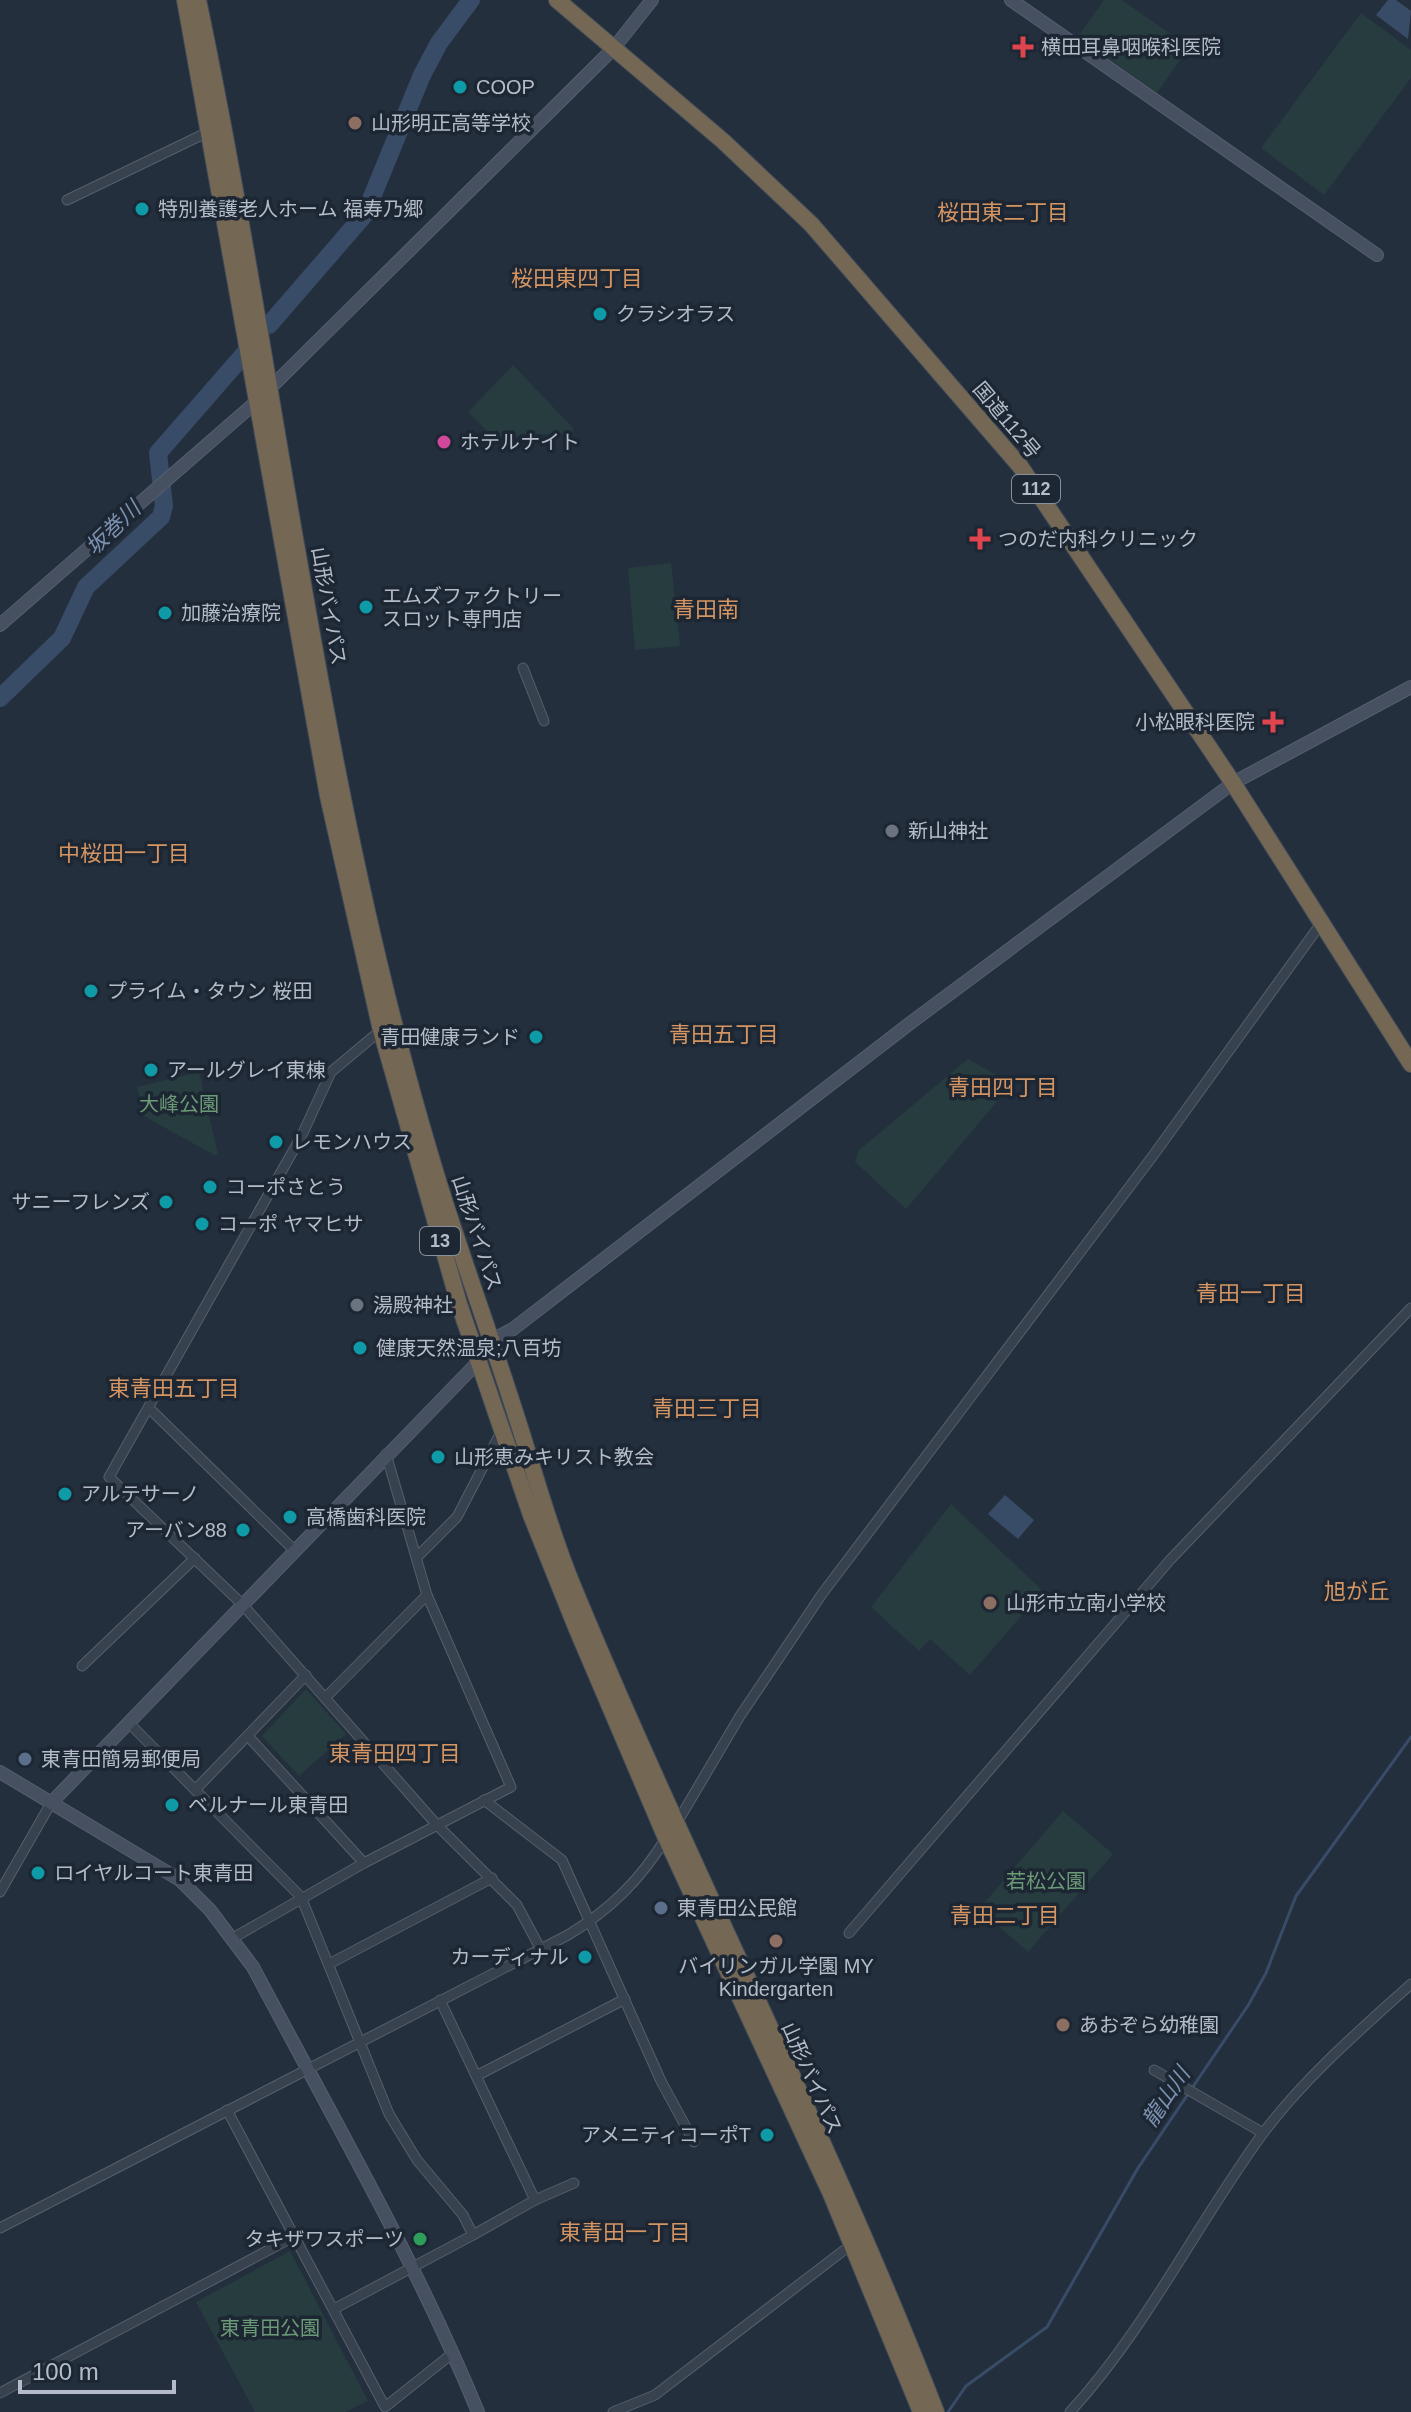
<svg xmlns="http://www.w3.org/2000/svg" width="1411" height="2412" font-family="Arial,'Noto Sans JP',sans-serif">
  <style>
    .green { fill: #263c3f }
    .water { fill: #394c67 }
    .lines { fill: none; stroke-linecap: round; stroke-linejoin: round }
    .stream { stroke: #394c67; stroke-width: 3 }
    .river { stroke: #394c67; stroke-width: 18 }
    .street-casing { stroke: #565f6c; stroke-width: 11 }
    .secondary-casing { stroke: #565f6c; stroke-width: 14 }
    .highway-casing { stroke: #434c59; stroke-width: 18 }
    .street { stroke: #38414e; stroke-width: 9 }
    .secondary { stroke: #465061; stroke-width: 12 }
    .highway { stroke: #746855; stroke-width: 16 }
    .health-dot { fill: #e0444e; stroke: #1d2633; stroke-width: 3 }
    .culture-dot { fill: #0f9aa8; stroke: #1d2633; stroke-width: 3 }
    .education-dot { fill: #8d6e63; stroke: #1d2633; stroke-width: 3 }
    .hotel-dot { fill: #d1479c; stroke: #1d2633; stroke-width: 3 }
    .worship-dot { fill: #6b7280; stroke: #1d2633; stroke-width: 3 }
    .service-dot { fill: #5c6f8a; stroke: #1d2633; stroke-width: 3 }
    .leisure-dot { fill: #2e9e5b; stroke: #1d2633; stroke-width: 3 }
    .labels { text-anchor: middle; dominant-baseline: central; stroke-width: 7; stroke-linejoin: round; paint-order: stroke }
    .shield { fill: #1d2633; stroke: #878f9c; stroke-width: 2 }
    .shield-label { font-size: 18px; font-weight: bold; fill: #b4bcc9 }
    .poi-label { font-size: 20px; fill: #b4bcc9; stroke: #1d2633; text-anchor: start }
    .street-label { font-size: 20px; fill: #b4bcc9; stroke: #1d2633 }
    .park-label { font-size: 20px; fill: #6b9a76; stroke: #1d2633 }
    .neighbourhood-label { font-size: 22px; fill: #d59563; stroke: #1d2633 }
    .water-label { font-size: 22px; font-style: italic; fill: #7c92b1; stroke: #1d2633 }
  </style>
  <rect width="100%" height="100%" fill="#242f3e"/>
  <g class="green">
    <path d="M1104,0h18l67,47 -32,46 -79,-56z"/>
    <path d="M1361,13l50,37v28l-87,117 -63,-47z"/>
    <path d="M513,365l60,63 -1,6h-47l-28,7 -29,-29z"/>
    <path d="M671,563l9,83 -45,4 -7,-82z"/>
    <path d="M968,1059l44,25 -106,125 -51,-47 3,-11z"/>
    <path d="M199,1072l19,82 -4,1 -70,-39 -7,-29z"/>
    <path d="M951,1504l92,87 -73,84 -40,-36 -11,12 -48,-44z"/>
    <path d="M306,1689l40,45 -47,42 -37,-40z"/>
    <path d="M1063,1811l50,43 -85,98 -49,-43z"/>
    <path d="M290,2251l78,150 -23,11h-90l-59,-110z"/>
  </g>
  <g class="water">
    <path d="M1388,0h8l15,11 -3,28 -32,-24z"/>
    <path d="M1005,1495l29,25 -16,19 -30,-25z"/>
  </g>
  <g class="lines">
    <path class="stream" d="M948,2412l18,-26 81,-59 91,-159 111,-164 17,-31 30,-77 115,-159"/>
    <g class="river">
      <path d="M269,325l96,-111 57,-139 17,-32 32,-43"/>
      <path d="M0,698l62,-60 24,-51 75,-70 3,-11 -6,-53 95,-109"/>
    </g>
    <g class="street-casing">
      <g id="street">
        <path d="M67,200l143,-69"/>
        <path d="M523,668l21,53"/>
        <path d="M381,1030l-50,42 -29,63 -193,342 133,127 195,221 80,80 23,43"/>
        <path d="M149,1408l145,142"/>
        <path d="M417,1557l40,-40 44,-85"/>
        <path d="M82,1666l113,-108"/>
        <path d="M325,1698l102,-103"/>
        <path d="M128,1722l173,175 88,217 28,46 46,55 10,20 -139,74"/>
        <path d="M248,1736l116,127"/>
        <path d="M195,1790l111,-115"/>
        <path d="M484,1800l78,60 99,221 33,61"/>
        <path d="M675,1826l65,-110 82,-122 330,-437 170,-235"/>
        <path d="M0,1892l51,-89"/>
        <path d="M849,1933l321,-373 241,-252"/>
        <path d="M233,1938l131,-75 147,-76 -84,-192 -41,-141"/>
        <path d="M329,1964l163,-86"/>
        <path d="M440,2000l95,200"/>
        <path d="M1154,2070l109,63"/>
        <path d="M478,2075l147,-76"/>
        <path d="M227,2110l158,297 68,-54"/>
        <path d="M0,2228l568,-293c43,-26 72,-55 98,-97"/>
        <path d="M473,2235l62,-35 39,-17"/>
        <path d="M0,2393l295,-157"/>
        <path d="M613,2412l42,-17 197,-151"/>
        <path d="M1070,2412c76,-83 125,-185 191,-276 42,-57 98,-105 150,-152"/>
      </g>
    </g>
    <g class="secondary-casing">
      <g id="secondary">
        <path d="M1011,0l366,255"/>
        <path d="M0,625l256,-223 357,-353 39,-49"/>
        <path d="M0,1772l180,108 30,30 43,57c77,146 162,292 225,445"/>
        <path d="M51,1803l428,-442 13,-21 21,-11 400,-308 320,-238 178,-96"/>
      </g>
    </g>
    <g class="highway-casing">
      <g id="highway">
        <path d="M185,0l143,796 53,234 78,274 72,211 45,112 90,211 165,356 90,218"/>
        <path d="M198,0c81,386 120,782 234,1161 24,81 54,161 80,242 20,60 36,123 60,181 115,279 255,547 364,828"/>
        <path d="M557,0l166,141 88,83 209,242 213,317 178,281"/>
      </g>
    </g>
    <use href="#street" class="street"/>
    <use href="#secondary" class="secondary"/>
    <use href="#highway" class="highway"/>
  </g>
  <g class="health-dot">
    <path d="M1019 35h8v8h8v8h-8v8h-8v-8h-8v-8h8z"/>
    <path d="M976 527h8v8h8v8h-8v8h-8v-8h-8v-8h8z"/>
    <path d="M1269 710h8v8h8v8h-8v8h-8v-8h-8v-8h8z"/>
  </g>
  <g class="culture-dot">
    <circle cx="460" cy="87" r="8"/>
    <circle cx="142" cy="209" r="8"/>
    <circle cx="600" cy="314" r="8"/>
    <circle cx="366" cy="607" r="8"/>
    <circle cx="165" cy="613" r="8"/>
    <circle cx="91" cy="991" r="8"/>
    <circle cx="536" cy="1037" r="8"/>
    <circle cx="151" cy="1070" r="8"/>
    <circle cx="276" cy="1142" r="8"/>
    <circle cx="210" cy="1187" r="8"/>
    <circle cx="166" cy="1202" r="8"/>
    <circle cx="202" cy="1224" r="8"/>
    <circle cx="360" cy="1348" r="8"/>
    <circle cx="438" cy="1457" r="8"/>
    <circle cx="65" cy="1494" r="8"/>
    <circle cx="290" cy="1517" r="8"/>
    <circle cx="243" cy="1530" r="8"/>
    <circle cx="172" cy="1805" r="8"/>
    <circle cx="38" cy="1873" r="8"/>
    <circle cx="585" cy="1957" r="8"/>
    <circle cx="767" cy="2135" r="8"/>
  </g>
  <g class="education-dot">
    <circle cx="355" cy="123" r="8"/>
    <circle cx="990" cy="1603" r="8"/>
    <circle cx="776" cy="1941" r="8"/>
    <circle cx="1063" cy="2025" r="8"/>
  </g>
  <circle class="hotel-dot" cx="444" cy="442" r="8"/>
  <g class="worship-dot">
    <circle cx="892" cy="831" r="8"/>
    <circle cx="357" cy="1305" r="8"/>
  </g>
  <g class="service-dot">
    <circle cx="25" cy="1759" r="8"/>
    <circle cx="661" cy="1908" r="8"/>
  </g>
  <circle class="leisure-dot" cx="420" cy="2239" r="8"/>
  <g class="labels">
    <g class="shield">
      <rect x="1012" y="475" width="48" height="28" rx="6"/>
      <rect x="420" y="1227" width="40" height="28" rx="6"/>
    </g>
    <g class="shield-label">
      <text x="1036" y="489">112</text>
      <text x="440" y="1241">13</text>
    </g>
    <g class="poi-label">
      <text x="1041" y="47">横田耳鼻咽喉科医院</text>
      <text x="476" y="87">COOP</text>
      <text x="371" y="123">山形明正高等学校</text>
      <text x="158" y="209">特別養護老人ホーム 福寿乃郷</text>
      <text x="616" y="314">クラシオラス</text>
      <text x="460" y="442">ホテルナイト</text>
      <text x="998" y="539">つのだ内科クリニック</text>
      <text x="382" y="596">エムズファクトリー<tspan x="382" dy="23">スロット専門店</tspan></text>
      <text x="181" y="613">加藤治療院</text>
      <text x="1255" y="722" text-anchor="end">小松眼科医院</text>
      <text x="908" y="831">新山神社</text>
      <text x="107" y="991">プライム・タウン 桜田</text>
      <text x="520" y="1037" text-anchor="end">青田健康ランド</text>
      <text x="167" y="1070">アールグレイ東棟</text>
      <text x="292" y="1142">レモンハウス</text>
      <text x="226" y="1187">コーポさとう</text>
      <text x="150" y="1202" text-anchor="end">サニーフレンズ</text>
      <text x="218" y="1224">コーポ ヤマヒサ</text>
      <text x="373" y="1305">湯殿神社</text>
      <text x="376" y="1348">健康天然温泉;八百坊</text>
      <text x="454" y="1457">山形恵みキリスト教会</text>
      <text x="81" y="1494">アルテサーノ</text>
      <text x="306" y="1517">高橋歯科医院</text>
      <text x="227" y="1530" text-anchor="end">アーバン88</text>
      <text x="1006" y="1603">山形市立南小学校</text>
      <text x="41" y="1759">東青田簡易郵便局</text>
      <text x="188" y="1805">ベルナール東青田</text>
      <text x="54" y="1873">ロイヤルコート東青田</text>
      <text x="677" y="1908">東青田公民館</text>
      <text x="569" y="1957" text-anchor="end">カーディナル</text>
      <text x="776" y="1966" text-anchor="middle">バイリンガル学園 MY<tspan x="776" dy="23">Kindergarten</tspan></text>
      <text x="1079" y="2025">あおぞら幼稚園</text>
      <text x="751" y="2135" text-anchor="end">アメニティコーポT</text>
      <text x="404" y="2239" text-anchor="end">タキザワスポーツ</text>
    </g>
    <g class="street-label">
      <text transform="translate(1007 420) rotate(50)">国道112号</text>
      <text transform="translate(329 606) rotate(80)">山形バイパス</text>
      <text transform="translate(477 1233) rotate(72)">山形バイパス</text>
      <text transform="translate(812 2078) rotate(66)">山形バイパス</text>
    </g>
    <g class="park-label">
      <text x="179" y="1104">大峰公園</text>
      <text x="1046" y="1881">若松公園</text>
      <text x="270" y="2328">東青田公園</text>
    </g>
    <g class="neighbourhood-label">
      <text x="1003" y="212">桜田東二丁目</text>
      <text x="577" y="278">桜田東四丁目</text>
      <text x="706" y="609">青田南</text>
      <text x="124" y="853">中桜田一丁目</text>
      <text x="724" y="1034">青田五丁目</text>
      <text x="1003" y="1087">青田四丁目</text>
      <text x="1251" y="1293">青田一丁目</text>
      <text x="174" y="1388">東青田五丁目</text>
      <text x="707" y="1408">青田三丁目</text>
      <text x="1357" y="1591">旭が丘</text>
      <text x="395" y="1753">東青田四丁目</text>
      <text x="1005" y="1915">青田二丁目</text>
      <text x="625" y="2232">東青田一丁目</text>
    </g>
    <g class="water-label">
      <text transform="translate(113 528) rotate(-44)">坂巻川</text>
      <text transform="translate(1166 2097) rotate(-56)">龍山川</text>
    </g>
  </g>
  <path d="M20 2380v12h154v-12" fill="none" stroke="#b4bcc9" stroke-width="4"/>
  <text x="32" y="2380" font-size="24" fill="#b4bcc9" stroke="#1d2633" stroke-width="6" paint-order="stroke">100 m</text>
</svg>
